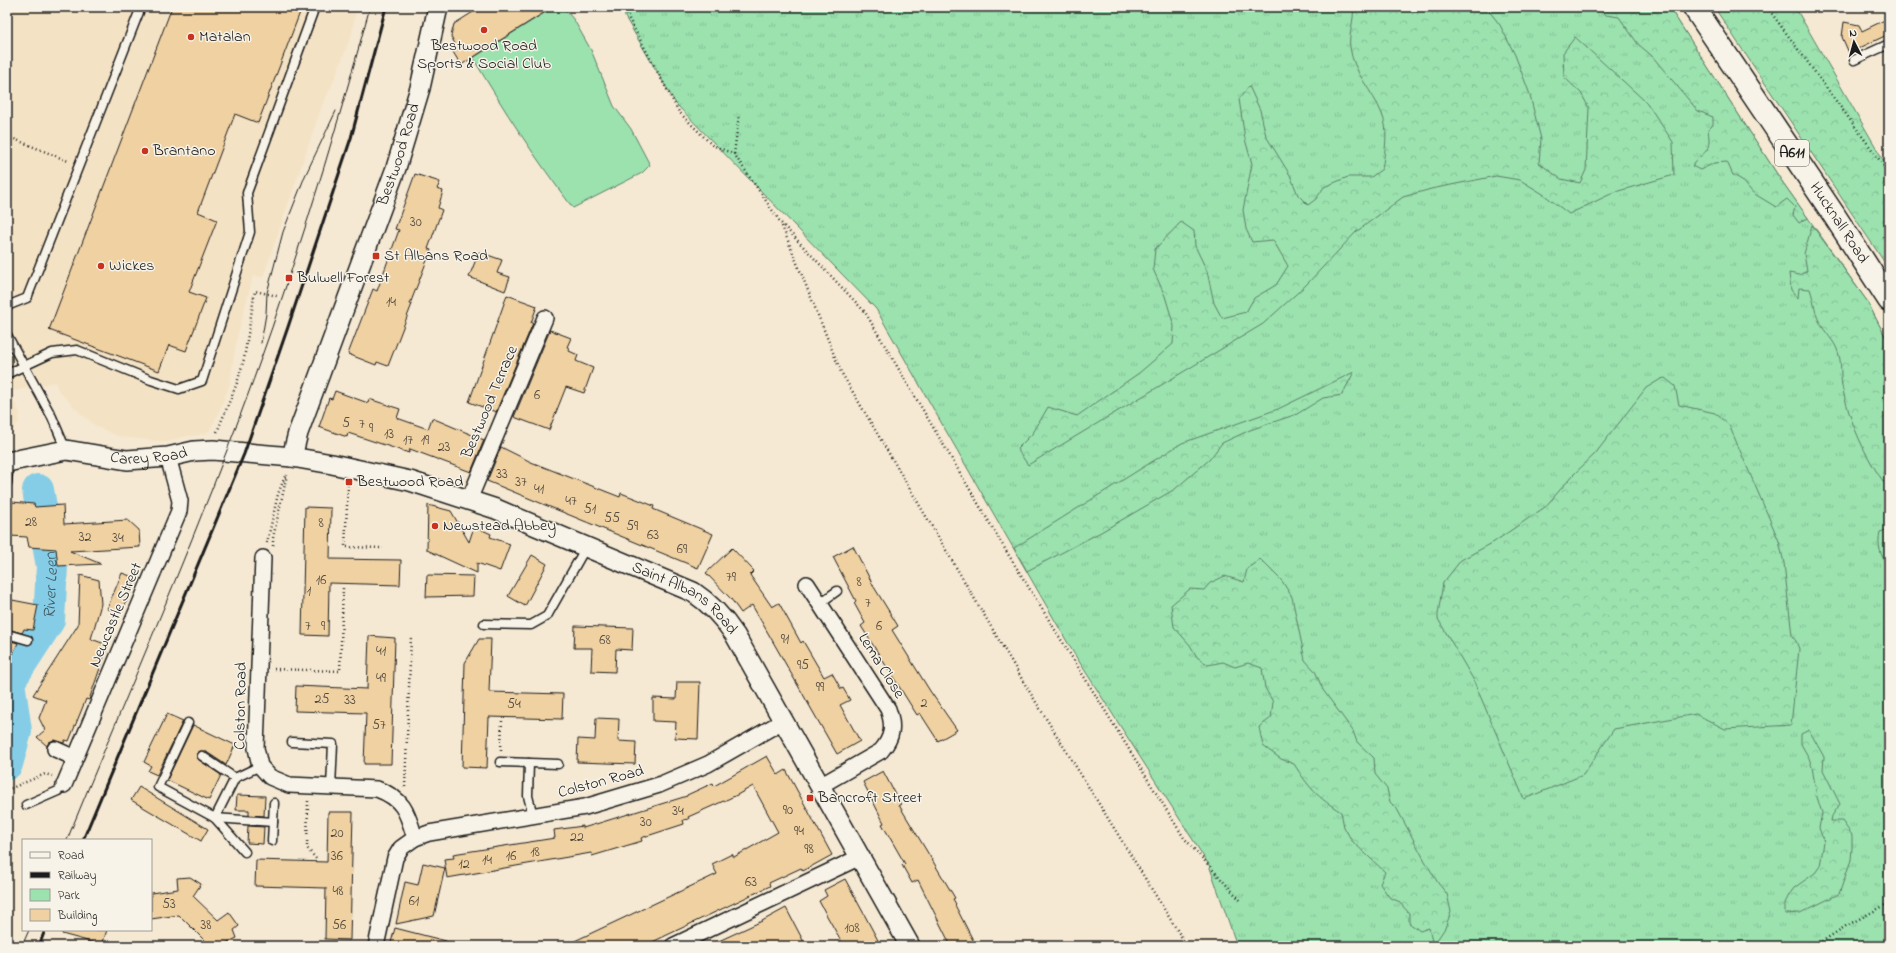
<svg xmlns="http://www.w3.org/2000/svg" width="1896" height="953" font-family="'Indie Flower',sans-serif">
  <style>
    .built { fill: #f4e2c4 }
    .grass { fill: url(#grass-tufts); stroke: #5c7f66 }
    .forest { fill: url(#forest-crowns); stroke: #5c7f66 }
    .green { fill: #9be2af; stroke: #5c7f66 }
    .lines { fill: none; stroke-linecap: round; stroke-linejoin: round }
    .river { stroke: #85cde6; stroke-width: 32 }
    .building { fill: #f0d1a2; stroke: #1c1c1c }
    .service-casing { stroke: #1c1c1c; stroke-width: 11 }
    .minor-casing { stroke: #1c1c1c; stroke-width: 18 }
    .tertiary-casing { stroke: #1c1c1c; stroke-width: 22 }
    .primary-casing { stroke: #1c1c1c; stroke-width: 25 }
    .path { stroke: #1c1c1c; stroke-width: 2.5; stroke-dasharray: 1 3; stroke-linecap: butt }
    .service { stroke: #f7f3e8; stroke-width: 8 }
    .minor { stroke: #f7f3e8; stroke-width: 15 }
    .tertiary { stroke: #f7f3e8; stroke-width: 19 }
    .primary { stroke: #f7f3e8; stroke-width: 22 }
    .tram { stroke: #1c1c1c; stroke-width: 1 }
    .rail { stroke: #1c1c1c; stroke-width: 3 }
    .poi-dot { fill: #c8321e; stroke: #f7f3e8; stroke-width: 1.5 }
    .labels { text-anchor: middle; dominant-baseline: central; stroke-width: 3; stroke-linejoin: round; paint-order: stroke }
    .number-label { font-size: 14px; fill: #51493e }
    .shield { fill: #f7f3e8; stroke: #5e5c59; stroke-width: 1 }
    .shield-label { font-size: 15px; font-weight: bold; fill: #1c1c1c }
    .poi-label { font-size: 16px; fill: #1c1c1c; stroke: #f7f3e8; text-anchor: start }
    .street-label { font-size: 16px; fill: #1c1c1c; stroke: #f7f3e8 }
    .water-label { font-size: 17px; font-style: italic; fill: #415a63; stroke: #f7f3e8 }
  </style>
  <defs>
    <pattern id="grass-tufts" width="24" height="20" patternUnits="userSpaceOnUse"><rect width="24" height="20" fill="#9be2af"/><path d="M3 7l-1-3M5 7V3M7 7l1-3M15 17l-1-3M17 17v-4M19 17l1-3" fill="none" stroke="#85c196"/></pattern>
    <pattern id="forest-crowns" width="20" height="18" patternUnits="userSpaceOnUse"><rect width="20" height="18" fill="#9be2af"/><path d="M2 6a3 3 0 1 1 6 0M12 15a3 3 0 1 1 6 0" fill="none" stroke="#85c196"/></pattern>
  </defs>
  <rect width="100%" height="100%" fill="#f5e9d3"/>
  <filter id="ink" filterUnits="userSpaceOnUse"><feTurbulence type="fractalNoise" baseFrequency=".025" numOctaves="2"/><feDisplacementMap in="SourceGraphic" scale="8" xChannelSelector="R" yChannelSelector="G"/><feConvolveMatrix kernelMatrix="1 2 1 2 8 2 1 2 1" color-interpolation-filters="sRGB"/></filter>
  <g filter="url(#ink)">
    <path class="built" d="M7,7h350l-6,29 -19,49 -9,18 -60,174 -10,-1 -16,62 -8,48 -10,27 -10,18 -4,3 -23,3 -14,5 -48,-5 -23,-10 -16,-13 -23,-24 -3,-8 -46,10 11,21 -2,10 -11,14z"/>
    <path class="grass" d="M624,7h1045l112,173 86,121 22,43v602h-652l-28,-81 -136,-213 -197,-343 -200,-205 -51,-87z"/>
    <g class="forest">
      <path d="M1353,7h133l14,18 15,30 14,37 12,47 -2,24 22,16 19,4 6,-13 3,-62 -8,-15 -17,-16 -1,-24 12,-16 72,66 26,39 1,33 -59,17 -46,22 -26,-20 -23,-14 -24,-4 -65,13 -28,8 -47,35 -50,53 -43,39 -235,141 -11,-16 16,-16 15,-26 29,9 62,-43 34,-29 1,-18 -9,-30 -12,-27 2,-20 26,-27 13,9 1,15 12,25 7,32 8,15 24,-6 8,-14 22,-13 12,-19 -15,-26 -21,2 -6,-13 -3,-19 9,-46 -7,-25 -6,-40 10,-13 11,24 6,26 24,39 8,20 10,10 8,-6 8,-12 24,-10h23l11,-8c3,-17 7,-39 0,-55 -9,-23 -29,-41 -32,-67 -2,-13 5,-27 3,-40z"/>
      <path d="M1594,7h75l112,173 27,38 -9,5 -6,-8 2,-8 -8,-8 -11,8 -23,-14 -11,-13 -9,-5 -6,-13 -13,1 -14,7 -8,-4c12,-17 20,-11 16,-36l5,-5v-8l-15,-6 -46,-55 -14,-12 -19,-27 -13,-2z"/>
      <path d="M1714,7h81l94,163v99z"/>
      <path d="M1812,225l55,76 22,43v170l-5,-21 2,-8c-21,-27 -37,-65 -44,-99 -2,-11 0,-24 -4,-34 -3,-11 -14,-20 -19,-31 -5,-10 -5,-21 -9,-32l-11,-1 -1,10 -7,-8 -2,-17 10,2 8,-4 -3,-17z"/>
      <path d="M1354,372l-12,23 -19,3 -26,16 -47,16 -28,13 -13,17 -34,29 -74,43 -74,39 -13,-23 168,-105 96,-34z"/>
      <path d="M1665,378l10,8 4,19 36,8 14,12 50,116 5,22 8,73 4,5 3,8 -8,76 -66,4 -29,-15 -82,15 -31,46 -59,24 -51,-120 -35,-60v-5l5,-31 18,-23 33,-18 51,-35 29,-33 21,-20 51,-66 15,-9z"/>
      <path d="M1889,529v37c-9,-9 -12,-22 -9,-34z"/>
      <path d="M1260,559l22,22 10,16 13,63 10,11 8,19 30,41 4,11 17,16 1,16 12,15 3,13 7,7 28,52 13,22 9,11 4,18 -6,16 -12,18 -4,-18 -9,3 -11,-8v-10l-11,-12 -8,-3 -10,-14 5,-12 -33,-31 -8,-14 -3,-15c-25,-16 -31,-23 -47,-48l-13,-5 -18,-13 -4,-19 12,-9 2,-16 -8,-14 -3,-20 -14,-5 -13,4 -12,-5 -15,3 -11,-8 -7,-12 -16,-18 -3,-22 19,-16 14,1 6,-7 15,-7 19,6 3,-13z"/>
      <path d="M1809,730l15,27 -1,13 17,34 -8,12 -1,5h11l10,14v13l-1,12 -12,34 -39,19 -15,1v-11l4,-8 5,-7 21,-15 5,-7 4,-24 -5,-14 3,-15 -5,-16 -5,-30 -3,-9 -8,-14v-10z"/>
    </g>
    <path class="green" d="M543,7h20l11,13 17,30 23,56 17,23 19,36 -8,8 -69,35c-37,-48 -69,-98 -100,-150l73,-46z"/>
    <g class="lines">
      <path class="river" id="s1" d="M7,764l9,-33 -7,-49 40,-62 3,-54 -14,-76"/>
    </g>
    <g class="building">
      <path d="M172,7h130l-44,116 -23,-9 -37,98 19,8 -28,72 17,6 -20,53 -17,-6 -10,26 -110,-41z"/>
      <path d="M481,7h72l-92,58 -11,-18 5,-3 -4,-8 3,-12z"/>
      <path d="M1889,18v16l-40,19 -7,-16 2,-15 15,3 3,6z"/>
      <path d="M415,174l25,8 -3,7 6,2 -5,17 4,2 -14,39 3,1 -21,54h2l-24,62 -11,-4 -1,3 -28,-11 25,-65 4,2 14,-39 8,-22 -4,-1z"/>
      <path d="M479,252l23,8 -5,13 13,4 -5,14 -36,-14z"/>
      <path d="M507,295l30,11 -6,17h2l-37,89 -27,-10z"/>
      <path d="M550,330l21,8 -4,9 3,1 -1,3 9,4 -2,6 17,7 -9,25 -18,-6 -17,43 -35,-13z"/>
      <path d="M335,391l33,12 1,-4 31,10 -3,9 31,11 4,-11 52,22 -13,32 -61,-23 -1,4 -61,-20 -1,4 -28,-10 10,-29 3,1z"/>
      <path d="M501,447l30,15 89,35 1,-4 13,5 20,8 -1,3 60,25 -15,34 -211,-87z"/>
      <path d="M12,502l22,2 1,3 28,-2 1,19 64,-4 11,10 1,17 -70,4 31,13 -43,2 -2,-17 -27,-2 -2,-10 -17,-1z"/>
      <path d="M428,505l23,6 18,31 6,-18 3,1v3l13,6 -1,3 20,7 -10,27 -23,-8v10l-50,-23z"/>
      <path d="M305,507l26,1 -1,51 71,1 -1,25 -71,-2 -1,53 -26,-1z"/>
      <path d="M853,546l21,41 24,39 -6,4 38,61 27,39 -19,11 -18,-28 -3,2 -56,-89 4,-3 -11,-20 2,-2 -23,-44z"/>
      <path d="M732,548l22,23 -4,4 22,32 7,-4 22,40 2,-2 21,36 8,-4 9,16 2,-1 7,12 -10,5 20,36 -23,13 -85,-149 -11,8 -10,-14 -25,-26z"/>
      <path d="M532,555l15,9 -22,42 -17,-10z"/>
      <path d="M122,573l14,5 -14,34 -15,-3z"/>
      <path d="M80,575l19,5 2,24 -10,35 17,6 -19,55 -3,-1 -17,42 -4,-1 -1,3 -10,-3 -5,2 -2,4 -10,-9 8,-7 -6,-12 7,-18 -13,-5 45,-70z"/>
      <path d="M427,575l47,1 -1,20 -47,1z"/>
      <path d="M7,599l31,6 -5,25 -9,-1 -2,4 -15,-4z"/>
      <path d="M575,626l58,2 -1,22 -16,-1 -1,23 -24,-1 1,-23h-18z"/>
      <path d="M369,636l26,2 -4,126h-27l2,-51 -71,-2 1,-25 71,3z"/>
      <path d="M479,639h12l-2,53 74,2 -1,25 -73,-2 -2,51 -25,-1 3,-104z"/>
      <path d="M7,640l11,3 -11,23z"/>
      <path d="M677,682h23l-2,57 -23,-1 1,-16 -23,-1v-23l23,1z"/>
      <path d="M167,714l16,7 -26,54 -9,-4 3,-5 -7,-4z"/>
      <path d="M596,718l23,1 -1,22 18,1 -1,22 -58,-2 1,-23 17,1z"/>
      <path d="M193,725l42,20 -9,20 -21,-14h-5l-3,2 2,7 22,15 -12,25 -42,-20z"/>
      <path d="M767,756l11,19 8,-5 46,85 -29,16 -2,-3 -32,15 1,3 -126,60h-80l153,-72 -5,-10 20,-10 2,3 44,-25 -25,-46 -16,9 -49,22 1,2 -6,1 1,4 -43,14 1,3 -50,15 -1,-3 -144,25 -3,-19 10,-1 -1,-4 102,-16 -1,-8 29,-4v2l104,-32v-1l26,-12 1,3z"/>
      <path d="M883,771l18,34h-2l56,93 -2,1 3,5 -1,1 21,41h-25l-33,-66 -6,3 -10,-18 3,-1 -23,-40 2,-1 -21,-41z"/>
      <path d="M139,787l69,42 -7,12 -70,-41z"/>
      <path d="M237,795l28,1 -1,20 -15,-1v-5h-13z"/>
      <path d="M328,812h25l-3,128 -25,-1 1,-51 -71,-2 1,-26 71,2z"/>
      <path d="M248,826l16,1 -1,17 -16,-1z"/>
      <path d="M423,863l22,5 -11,48 -38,8 9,-42 13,3z"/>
      <path d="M190,877l11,7 -8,12 25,24 11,-8 10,14 -5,4 3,8 -11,5 1,3h-21l-2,-6 -25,-25 -28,4v-26l27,-4 -1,-11z"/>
      <path d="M845,879l19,35 17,32h-37l-17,-30 -8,-15 8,-5 -3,-6z"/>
      <path d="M786,908l20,38h-98l54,-25z"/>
      <path d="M395,928l51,13 -1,5h-55z"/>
      <path d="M63,930h44l-5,15 -40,-11z"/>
    </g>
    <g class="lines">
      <g class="service-casing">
        <g id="service">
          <path d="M1854,60l35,-16"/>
          <path d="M7,306l20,-8 114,-291"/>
          <path d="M7,335l45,82 14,33"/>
          <path d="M7,374l45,-21 25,-3 74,30 28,9 23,-8 48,-149 -3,-39 66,-181"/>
          <path d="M7,483l2,-22"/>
          <path d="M820,603l17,-12"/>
          <path d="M484,624l47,1 16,-9 39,-69"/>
          <path d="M7,634l21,6"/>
          <path d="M188,723l-30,64 57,31 30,34"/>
          <path d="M292,742l41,2 -2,43"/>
          <path d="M202,756l33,22 25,-12"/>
          <path d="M500,762l58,2"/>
          <path d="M529,763l-1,33 5,20"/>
          <path d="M26,805l32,-14 6,-6"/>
          <path d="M215,818l58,4"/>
          <path d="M215,818l20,-40"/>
          <path d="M272,841l2,-38"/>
        </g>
      </g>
      <g class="minor-casing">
        <g id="minor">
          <path d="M469,500l76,-182"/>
          <path d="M263,558l-7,190 4,18 10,11 19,8 88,4c27,10 30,23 38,49l-14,10 -6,10 -19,88"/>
          <path d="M807,584l81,125c6,17 5,28 -7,42l-61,35"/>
          <path d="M55,749l20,9"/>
          <path d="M64,785l115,-274 1,-10 -12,-44"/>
          <path d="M415,838l14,-5 156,-26 74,-22 49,-21 75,-43"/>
          <path d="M673,946l187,-89"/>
        </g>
      </g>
      <g class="tertiary-casing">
        <g id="tertiary">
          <path id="s2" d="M292,457l6,-24 98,-265 24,-80 18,-81"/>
          <path id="s3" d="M7,462l59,-12 61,10 41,-3 26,-6 19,-1 79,7 40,7 78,17 86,28 197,83c18,12 30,25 42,43l175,311"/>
        </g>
      </g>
      <g class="primary-casing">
        <g id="primary">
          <path id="s4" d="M1694,7l140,208 55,85"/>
        </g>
      </g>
      <g class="path">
        <path d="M627,7l1,10 51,95 33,33 22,9 47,69 84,89 143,242 176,284 57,63"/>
        <path d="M1767,7l117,159 5,11"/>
        <path d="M7,136l61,25"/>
        <path d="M734,154l5,-39"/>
        <path d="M1884,166l5,-3"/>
        <path d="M782,226l59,146 185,314 161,260"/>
        <path d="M217,432l20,-49 7,-24 11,-68 22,5"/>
        <path d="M348,485l-3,62 38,1"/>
        <path d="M267,543l11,-49 8,-20"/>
        <path d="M273,546v-8l14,-63"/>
        <path d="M274,669l66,2 3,-83"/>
        <path d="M501,750l1,-31"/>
        <path d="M405,787l6,-150"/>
        <path d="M7,790l38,-16 7,2"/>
        <path d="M308,801l-1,47 10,12"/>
        <path d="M1815,946l31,-20 43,-23"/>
      </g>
      <use href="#service" class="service"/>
      <use href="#minor" class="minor"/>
      <use href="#tertiary" class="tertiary"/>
      <use href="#primary" class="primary"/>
      <g class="tram">
        <path d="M261,343l5,-29 1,-21 16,-61 22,-56 31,-65"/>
        <path d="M67,840c56,-136 115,-271 167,-408 53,-139 97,-282 136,-425"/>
        <path d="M22,946l7,-16"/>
      </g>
      <g class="rail">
        <path d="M83,840l161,-386 44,-127 63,-189 35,-131"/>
        <path d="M39,946l6,-16"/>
      </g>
    </g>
  </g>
  <g class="poi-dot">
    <circle cx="484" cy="30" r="4"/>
    <circle cx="191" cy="37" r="4"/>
    <circle cx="145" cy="151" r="4"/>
    <rect x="372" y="252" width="8" height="8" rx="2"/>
    <circle cx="101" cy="266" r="4"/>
    <rect x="285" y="274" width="8" height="8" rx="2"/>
    <rect x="345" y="478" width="8" height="8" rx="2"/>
    <circle cx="435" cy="526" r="4"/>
    <rect x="806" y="794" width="8" height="8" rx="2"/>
  </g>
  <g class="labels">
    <g class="number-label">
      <text x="416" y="222">30</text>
      <text x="391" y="302">14</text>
      <text x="537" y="395">6</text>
      <text x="346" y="423">5</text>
      <text x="362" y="424">7</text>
      <text x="371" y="428">9</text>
      <text x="389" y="434">13</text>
      <text x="408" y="440">17</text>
      <text x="425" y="440">19</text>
      <text x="444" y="447">23</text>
      <text x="502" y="474">33</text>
      <text x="521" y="482">37</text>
      <text x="539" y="489">41</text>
      <text x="571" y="501">47</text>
      <text x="590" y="509">51</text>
      <text x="612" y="518">55</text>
      <text x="31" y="522">28</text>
      <text x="321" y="523">8</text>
      <text x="632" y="526">59</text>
      <text x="653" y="535">63</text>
      <text x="85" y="537">32</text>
      <text x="118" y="538">34</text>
      <text x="682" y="549">69</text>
      <text x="731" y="577">79</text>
      <text x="321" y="580">16</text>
      <text x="859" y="582">8</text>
      <text x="309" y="591">1</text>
      <text x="868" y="603">7</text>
      <text x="308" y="626">7</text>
      <text x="323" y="626">9</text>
      <text x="879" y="626">6</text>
      <text x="785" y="639">91</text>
      <text x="605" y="640">68</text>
      <text x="381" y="651">41</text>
      <text x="803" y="665">95</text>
      <text x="381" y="678">49</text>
      <text x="820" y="687">99</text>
      <text x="322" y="699">25</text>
      <text x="350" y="700">33</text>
      <text x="924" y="703">2</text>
      <text x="514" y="704">54</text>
      <text x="379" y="725">57</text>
      <text x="788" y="810">90</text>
      <text x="678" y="811">34</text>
      <text x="646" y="822">30</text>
      <text x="799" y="831">94</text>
      <text x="337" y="833">20</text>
      <text x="577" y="837">22</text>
      <text x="809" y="849">98</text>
      <text x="535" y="852">18</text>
      <text x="337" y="856">36</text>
      <text x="511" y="856">16</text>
      <text x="487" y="860">14</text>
      <text x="464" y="864">12</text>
      <text x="751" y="882">63</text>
      <text x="338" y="891">48</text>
      <text x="414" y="901">61</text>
      <text x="169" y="904">53</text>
      <text x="206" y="925">38</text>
      <text x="339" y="925">56</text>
      <text x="852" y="928">108</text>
    </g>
    <rect class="shield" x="1775" y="140" width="34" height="26" rx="3"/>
    <g class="shield-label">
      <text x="1792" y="153">A611</text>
    </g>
    <g class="poi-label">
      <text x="199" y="37">Matalan</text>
      <text x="484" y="46" text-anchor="middle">Bestwood Road<tspan x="484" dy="18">Sports &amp; Social Club</tspan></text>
      <text x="153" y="151">Brantano</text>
      <text x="384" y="256">St Albans Road</text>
      <text x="109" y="266">Wickes</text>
      <text x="297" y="278">Bulwell Forest</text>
      <text x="357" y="482">Bestwood Road</text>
      <text x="443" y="526">Newstead Abbey</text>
      <text x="818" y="798">Bancroft Street</text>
    </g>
    <g class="street-label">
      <text stroke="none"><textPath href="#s2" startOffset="321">Bestwood Road</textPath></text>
      <text stroke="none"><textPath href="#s4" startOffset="260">Hucknall Road</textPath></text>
      <text transform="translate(490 402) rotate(-67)">Bestwood Terrace</text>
      <text stroke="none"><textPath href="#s3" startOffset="144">Carey Road</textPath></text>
      <text stroke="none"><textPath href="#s3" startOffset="709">Saint Albans Road</textPath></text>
      <text transform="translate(116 615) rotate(-67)">Newcastle Street</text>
      <text transform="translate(881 666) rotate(58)">Lema Close</text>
      <text transform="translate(241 706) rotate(-89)">Colston Road</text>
      <text transform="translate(601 782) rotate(-15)">Colston Road</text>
    </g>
    <g class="water-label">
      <text stroke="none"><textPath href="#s1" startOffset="192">River Leen</textPath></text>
    </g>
  </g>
  <rect width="1896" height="953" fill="none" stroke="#f7f3e8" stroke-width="24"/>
  <rect x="12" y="12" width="1872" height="929" fill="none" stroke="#1c1c1c" stroke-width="1.5" filter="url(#ink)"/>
  <rect x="22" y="839" width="130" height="92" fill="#f7f3e8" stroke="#9f9d96"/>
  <rect x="30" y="852" width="20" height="6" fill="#f7f3e8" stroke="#9f9d96"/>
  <text x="58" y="859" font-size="12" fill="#1c1c1c">Road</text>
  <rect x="30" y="872" width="20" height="6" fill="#1c1c1c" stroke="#9f9d96"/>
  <text x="58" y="879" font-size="12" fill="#1c1c1c">Railway</text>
  <rect x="30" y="889" width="20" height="12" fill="#9be2af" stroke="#9f9d96"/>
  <text x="58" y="899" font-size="12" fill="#1c1c1c">Park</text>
  <rect x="30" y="909" width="20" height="12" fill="#f0d1a2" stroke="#9f9d96"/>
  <text x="58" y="919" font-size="12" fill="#1c1c1c">Building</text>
  <g transform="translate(1854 42) rotate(354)" stroke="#f7f3e8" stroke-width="3" paint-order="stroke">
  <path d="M0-3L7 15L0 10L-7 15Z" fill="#1c1c1c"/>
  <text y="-6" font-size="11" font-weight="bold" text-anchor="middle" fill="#1c1c1c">N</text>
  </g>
</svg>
